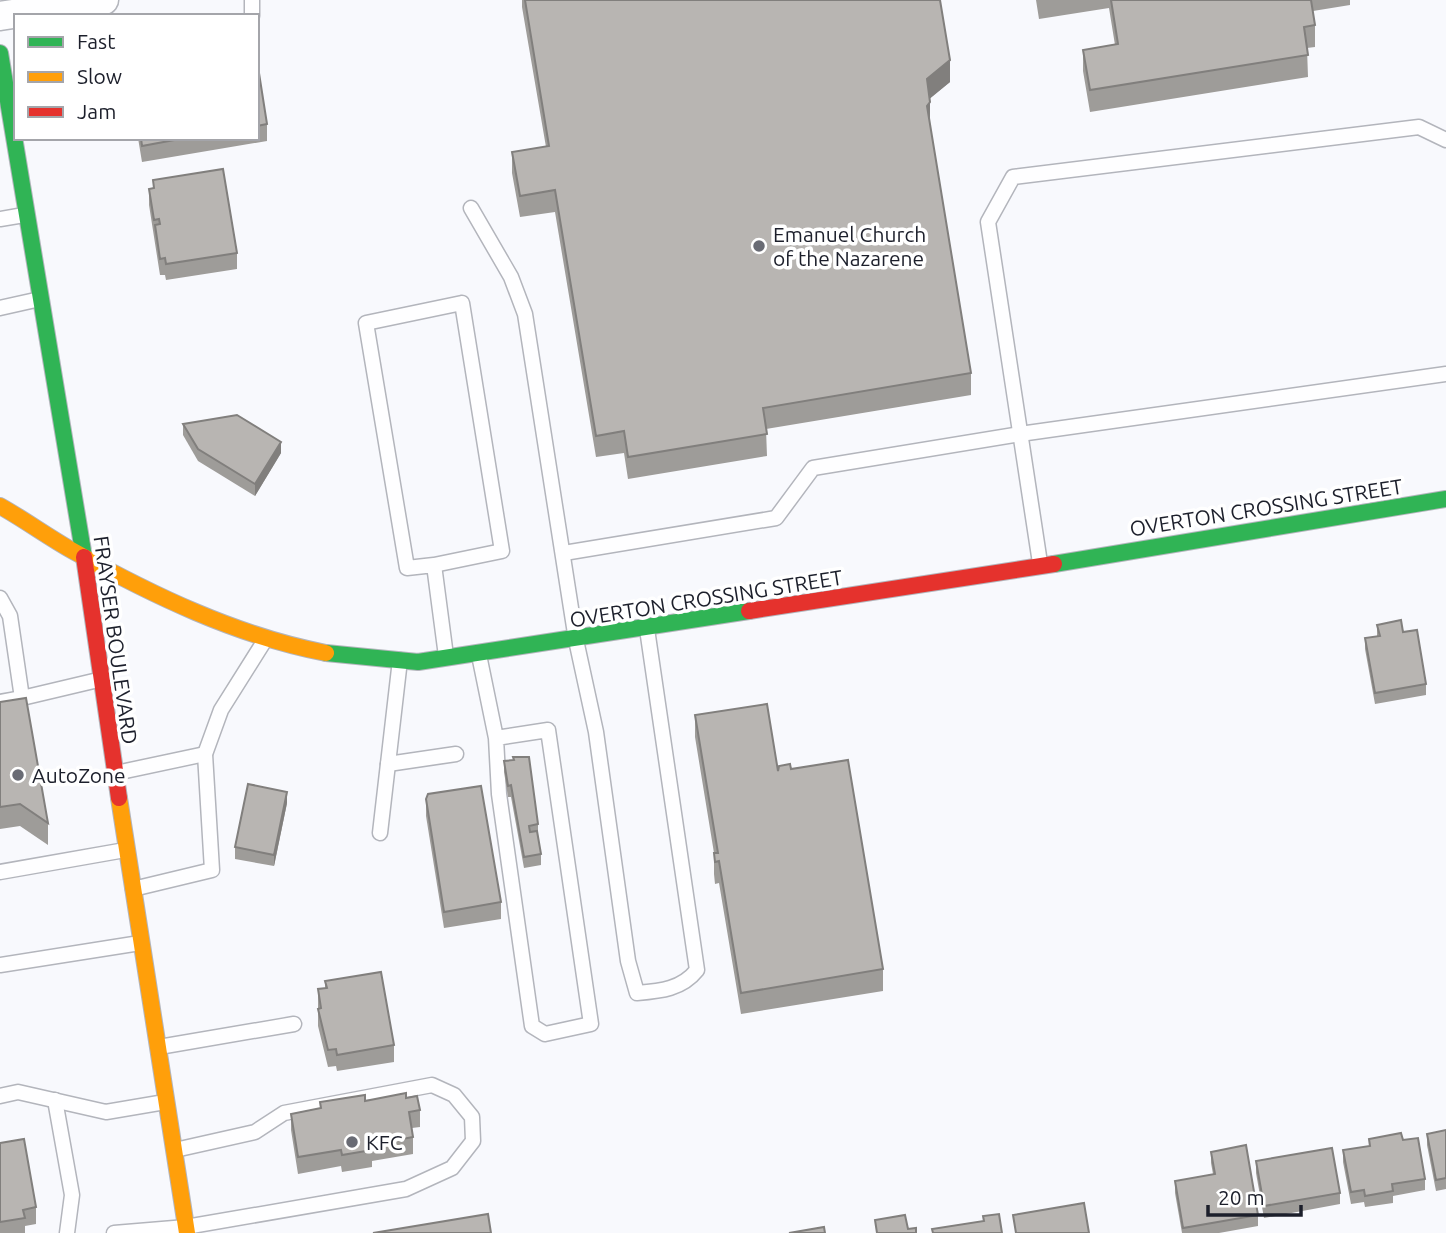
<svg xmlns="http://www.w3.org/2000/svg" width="1446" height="1233" font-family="Ubuntu,sans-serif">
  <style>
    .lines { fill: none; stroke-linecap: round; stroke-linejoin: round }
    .lane-casing { stroke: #b3b5bc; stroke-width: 17 }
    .street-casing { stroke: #b3b5bc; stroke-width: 31 }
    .fast-casing { stroke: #b3b5bc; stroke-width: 18 }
    .slow-casing { stroke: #b3b5bc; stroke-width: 18 }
    .jam-casing { stroke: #b3b5bc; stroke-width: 18 }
    .lane { stroke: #fefeff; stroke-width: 14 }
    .street { stroke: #fefeff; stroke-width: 28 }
    .fast { stroke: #30b455; stroke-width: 16 }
    .slow { stroke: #ff9f0a; stroke-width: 16 }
    .jam { stroke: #e5322d; stroke-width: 16 }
    .wall { fill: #9e9c99 }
    .shaded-wall { fill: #817f7d }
    .building { fill: #b8b5b2; stroke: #817f7d; stroke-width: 2 }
    .poi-dot { fill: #696b74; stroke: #fff; stroke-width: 2.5 }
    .labels { text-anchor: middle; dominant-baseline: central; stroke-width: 7; stroke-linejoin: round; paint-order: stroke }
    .poi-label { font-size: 21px; fill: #1c1f2b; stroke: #fff; text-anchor: start }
    .street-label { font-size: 21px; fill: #1c1f2b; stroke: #fff }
  </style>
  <rect width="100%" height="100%" fill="#f8f9fd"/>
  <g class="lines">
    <g class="lane-casing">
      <g id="lane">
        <path d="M252,0v16"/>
        <path d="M471,208l40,69 14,37 51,326 20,92 32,229 9,32c24,-2 45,-4 60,-23l-50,-341"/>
        <path d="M0,219l24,-4"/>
        <path d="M0,308l40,-9"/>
        <path d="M564,553l212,-35 37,-50 207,-34 426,-60"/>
        <path d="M1040,563l-52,-341 25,-45 406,-50 27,13"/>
        <path d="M434,565l68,-14 -40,-248 -96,20 41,245 27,-3 12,91"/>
        <path d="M0,598l10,18 12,82 76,-18"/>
        <path d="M479,655l17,83 3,56 33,232 13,8 46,-10 -43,-294 -52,8"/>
        <path d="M0,702l22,-4"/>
        <path d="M388,764l68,-10"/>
        <path d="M116,773l89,-19"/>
        <path d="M380,833l20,-173"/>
        <path d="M0,872l125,-22"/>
        <path d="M133,889l79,-19 -7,-116 16,-44 44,-70"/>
        <path d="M0,965l140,-22"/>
        <path d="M159,1047l135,-23"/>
        <path d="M0,1096l18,-4 88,20 59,-10"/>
        <path d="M55,1100l17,95 -5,38"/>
        <path d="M114,1233l72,-6 220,-38 46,-21 21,-27 -1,-24 -18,-22 -22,-10 -148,28 -29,19 -80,18"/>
      </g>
    </g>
    <g class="street-casing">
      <path id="street" d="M0,16l104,-16"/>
    </g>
    <g class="fast-casing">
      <g id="fast">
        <path d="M0,53l84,504"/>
        <path d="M1054,564l392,-65"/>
        <path d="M326,653l92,9 331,-51"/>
      </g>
    </g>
    <g class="slow-casing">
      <g id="slow">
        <path d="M0,506c25,14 48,31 73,45 79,44 164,85 253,102"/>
        <path d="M119,798l68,435"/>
      </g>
    </g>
    <g class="jam-casing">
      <g id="jam">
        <path d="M84,557l35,241"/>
        <path d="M749,611l305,-47"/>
      </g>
    </g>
    <use href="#lane" class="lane"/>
    <use href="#street" class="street"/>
    <use href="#fast" class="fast"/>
    <use href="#slow" class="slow"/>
    <use href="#jam" class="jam"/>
  </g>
  <g class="wall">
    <path d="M522,0h418l10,82 -20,16v26l41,249v22l-205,34 1,27 -139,23 -4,-26 -28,4 -41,-245 -35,5 -8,-44v-21l34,-5 -24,-140z"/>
    <path d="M1036,0h314v5l-37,6 2,14v22l-8,1 1,29 -218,35 -7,-41v-21l32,-5 -6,-37 -70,11z"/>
    <path d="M257,73l10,51v17l-125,21 -4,-24h119z"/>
    <path d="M153,180l84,73v16l-71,11 -1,-5h-5l-11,-70v-16l4,-1z"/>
    <path d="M183,424l98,29 -26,43 -57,-35 -15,-26z"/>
    <path d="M1377,625l26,7 23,52v11l-51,9 -10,-55v-11l12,-2z"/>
    <path d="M0,702l48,121v22l-28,-19 -20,3z"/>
    <path d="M695,715l83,56 13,-2 92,200v22l-142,23 -22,-131 -4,1 -1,-10v-21l-19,-116z"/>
    <path d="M504,761l34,63v11l3,19v11l-17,3 -13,-71h-3l-4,-25z"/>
    <path d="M426,799l75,103v17l-57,9 -18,-112z"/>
    <path d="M287,803l-13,63 -39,-7v-12z"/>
    <path d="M325,981l69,64v17l-57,9 -1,-5 -8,1 -10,-41v-37l7,-1z"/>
    <path d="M406,1098l14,12v17l-8,1 1,9v17l-41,7v6l-30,5 -1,-6 -43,8 -7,-44v-16l29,-6v-6z"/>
    <path d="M1446,1130v59l-10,2 -9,-46v-11z"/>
    <path d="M1369,1139l34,1 22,39v11l-32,6v7l-28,4 -1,-5 -13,2 -8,-42v-12l26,-4z"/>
    <path d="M0,1143l36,64v17l-11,2v7h-25z"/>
    <path d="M1211,1152l47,63v11l-39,7h-37l-7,-40v-12l38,-7 -2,-11z"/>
    <path d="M1256,1161l84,32v11l-76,14 -8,-45z"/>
  </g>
  <g class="shaded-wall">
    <path d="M950,60v22l-23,19v-22z"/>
    <path d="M930,102v21l-3,5v-22z"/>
    <path d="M281,442v11l-26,43v-12z"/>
    <path d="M287,792v11l-13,63v-11z"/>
  </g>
  <g class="building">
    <path d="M525,0h415l10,60 -23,19 3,23 -3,4 44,267 -208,35 4,26 -139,23 -4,-26 -28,5 -41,-246 -35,6 -8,-44 37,-6z"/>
    <path d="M1111,0h200l4,25 -11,2 4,28 -218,35 -7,-40 35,-6z"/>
    <path d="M257,73h2l8,51 -10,2z"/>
    <path d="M141,138h44l-43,8z"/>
    <path d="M223,169l14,84 -71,11 -1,-6 -5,1 -5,-34 5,-1 -1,-5 -5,1 -5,-31 5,-1 -1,-8z"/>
    <path d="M237,415l44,27 -26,42 -57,-35 -15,-25z"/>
    <path d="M1401,620l2,12 14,-2 9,54 -51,9 -10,-55 15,-2 -3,-11z"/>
    <path d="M26,698l22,125 -28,-19 -20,3v-105z"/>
    <path d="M767,704l11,67 1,-5 11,-2 1,5 57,-9 35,209 -142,24 -22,-132 -4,1 -1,-9h4l-23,-138z"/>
    <path d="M513,757h16l9,67 -9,2 1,6 7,-1 4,23 -17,3 -13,-72 -3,1 -4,-25 10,-1z"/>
    <path d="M248,784l39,8 -13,63 -39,-8z"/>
    <path d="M481,786l20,116 -57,10 -18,-113 2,-5z"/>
    <path d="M381,972l13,73 -57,10 -1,-6 -8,1 -10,-41 3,-1 -3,-19 9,-1 -2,-7z"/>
    <path d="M406,1093v5l11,-2 3,14 -11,2 4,25 -42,8 1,5 -30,5 -1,-5 -43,7 -7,-43 30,-6 -1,-6 45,-7v6z"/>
    <path d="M1446,1130v48l-10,2 -9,-46z"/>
    <path d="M1401,1133l2,7 15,-2 7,41 -33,5 1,7 -28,5 -1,-6 -13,2 -8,-42 27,-4 -1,-7z"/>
    <path d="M24,1139l12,68 -13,3 2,8 -25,4v-79z"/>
    <path d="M1246,1145l12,70 -75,13 -8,-47 40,-7 -4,-22z"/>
    <path d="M1332,1148l8,45 -76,13 -8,-45z"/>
    <path d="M1084,1203l5,30h-73l-3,-18z"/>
    <path d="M488,1214l3,19h-118z"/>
    <path d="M999,1214l3,19h-69l-1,-4 52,-8 -1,-5z"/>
    <path d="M905,1215l3,14 8,-1v5h-39l-2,-13z"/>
    <path d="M824,1227l1,6h-36z"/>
  </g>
  <g class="poi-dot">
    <circle cx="759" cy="246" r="7"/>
    <circle cx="18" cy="775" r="7"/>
    <circle cx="352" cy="1142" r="7"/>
  </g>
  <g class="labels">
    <g class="poi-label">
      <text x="773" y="234">Emanuel Church<tspan x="773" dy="24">of the Nazarene</tspan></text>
      <text x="32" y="775">AutoZone</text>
      <text x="366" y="1142">KFC</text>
    </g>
    <g class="street-label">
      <text transform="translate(1266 507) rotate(-9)">OVERTON CROSSING STREET</text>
      <text transform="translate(706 598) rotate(-9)">OVERTON CROSSING STREET</text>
      <text transform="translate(116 640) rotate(82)">FRAYSER BOULEVARD</text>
    </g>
  </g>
  <rect x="14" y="14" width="245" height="126" fill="#ffffff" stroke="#a4a5aa" stroke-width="2"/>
  <rect x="28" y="37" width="35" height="10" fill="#30b455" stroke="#a4a5aa" stroke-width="2"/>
  <text x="77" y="49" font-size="21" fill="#1c1f2b">Fast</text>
  <rect x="28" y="72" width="35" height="10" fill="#ff9f0a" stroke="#a4a5aa" stroke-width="2"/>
  <text x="77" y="84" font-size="21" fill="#1c1f2b">Slow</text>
  <rect x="28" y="107" width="35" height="10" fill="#e5322d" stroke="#a4a5aa" stroke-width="2"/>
  <text x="77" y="119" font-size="21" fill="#1c1f2b">Jam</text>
  <path d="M1208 1205v10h93v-10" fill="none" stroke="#1c1f2b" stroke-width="3.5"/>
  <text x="1218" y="1205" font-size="21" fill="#1c1f2b" stroke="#ffffff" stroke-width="5" paint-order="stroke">20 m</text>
</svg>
